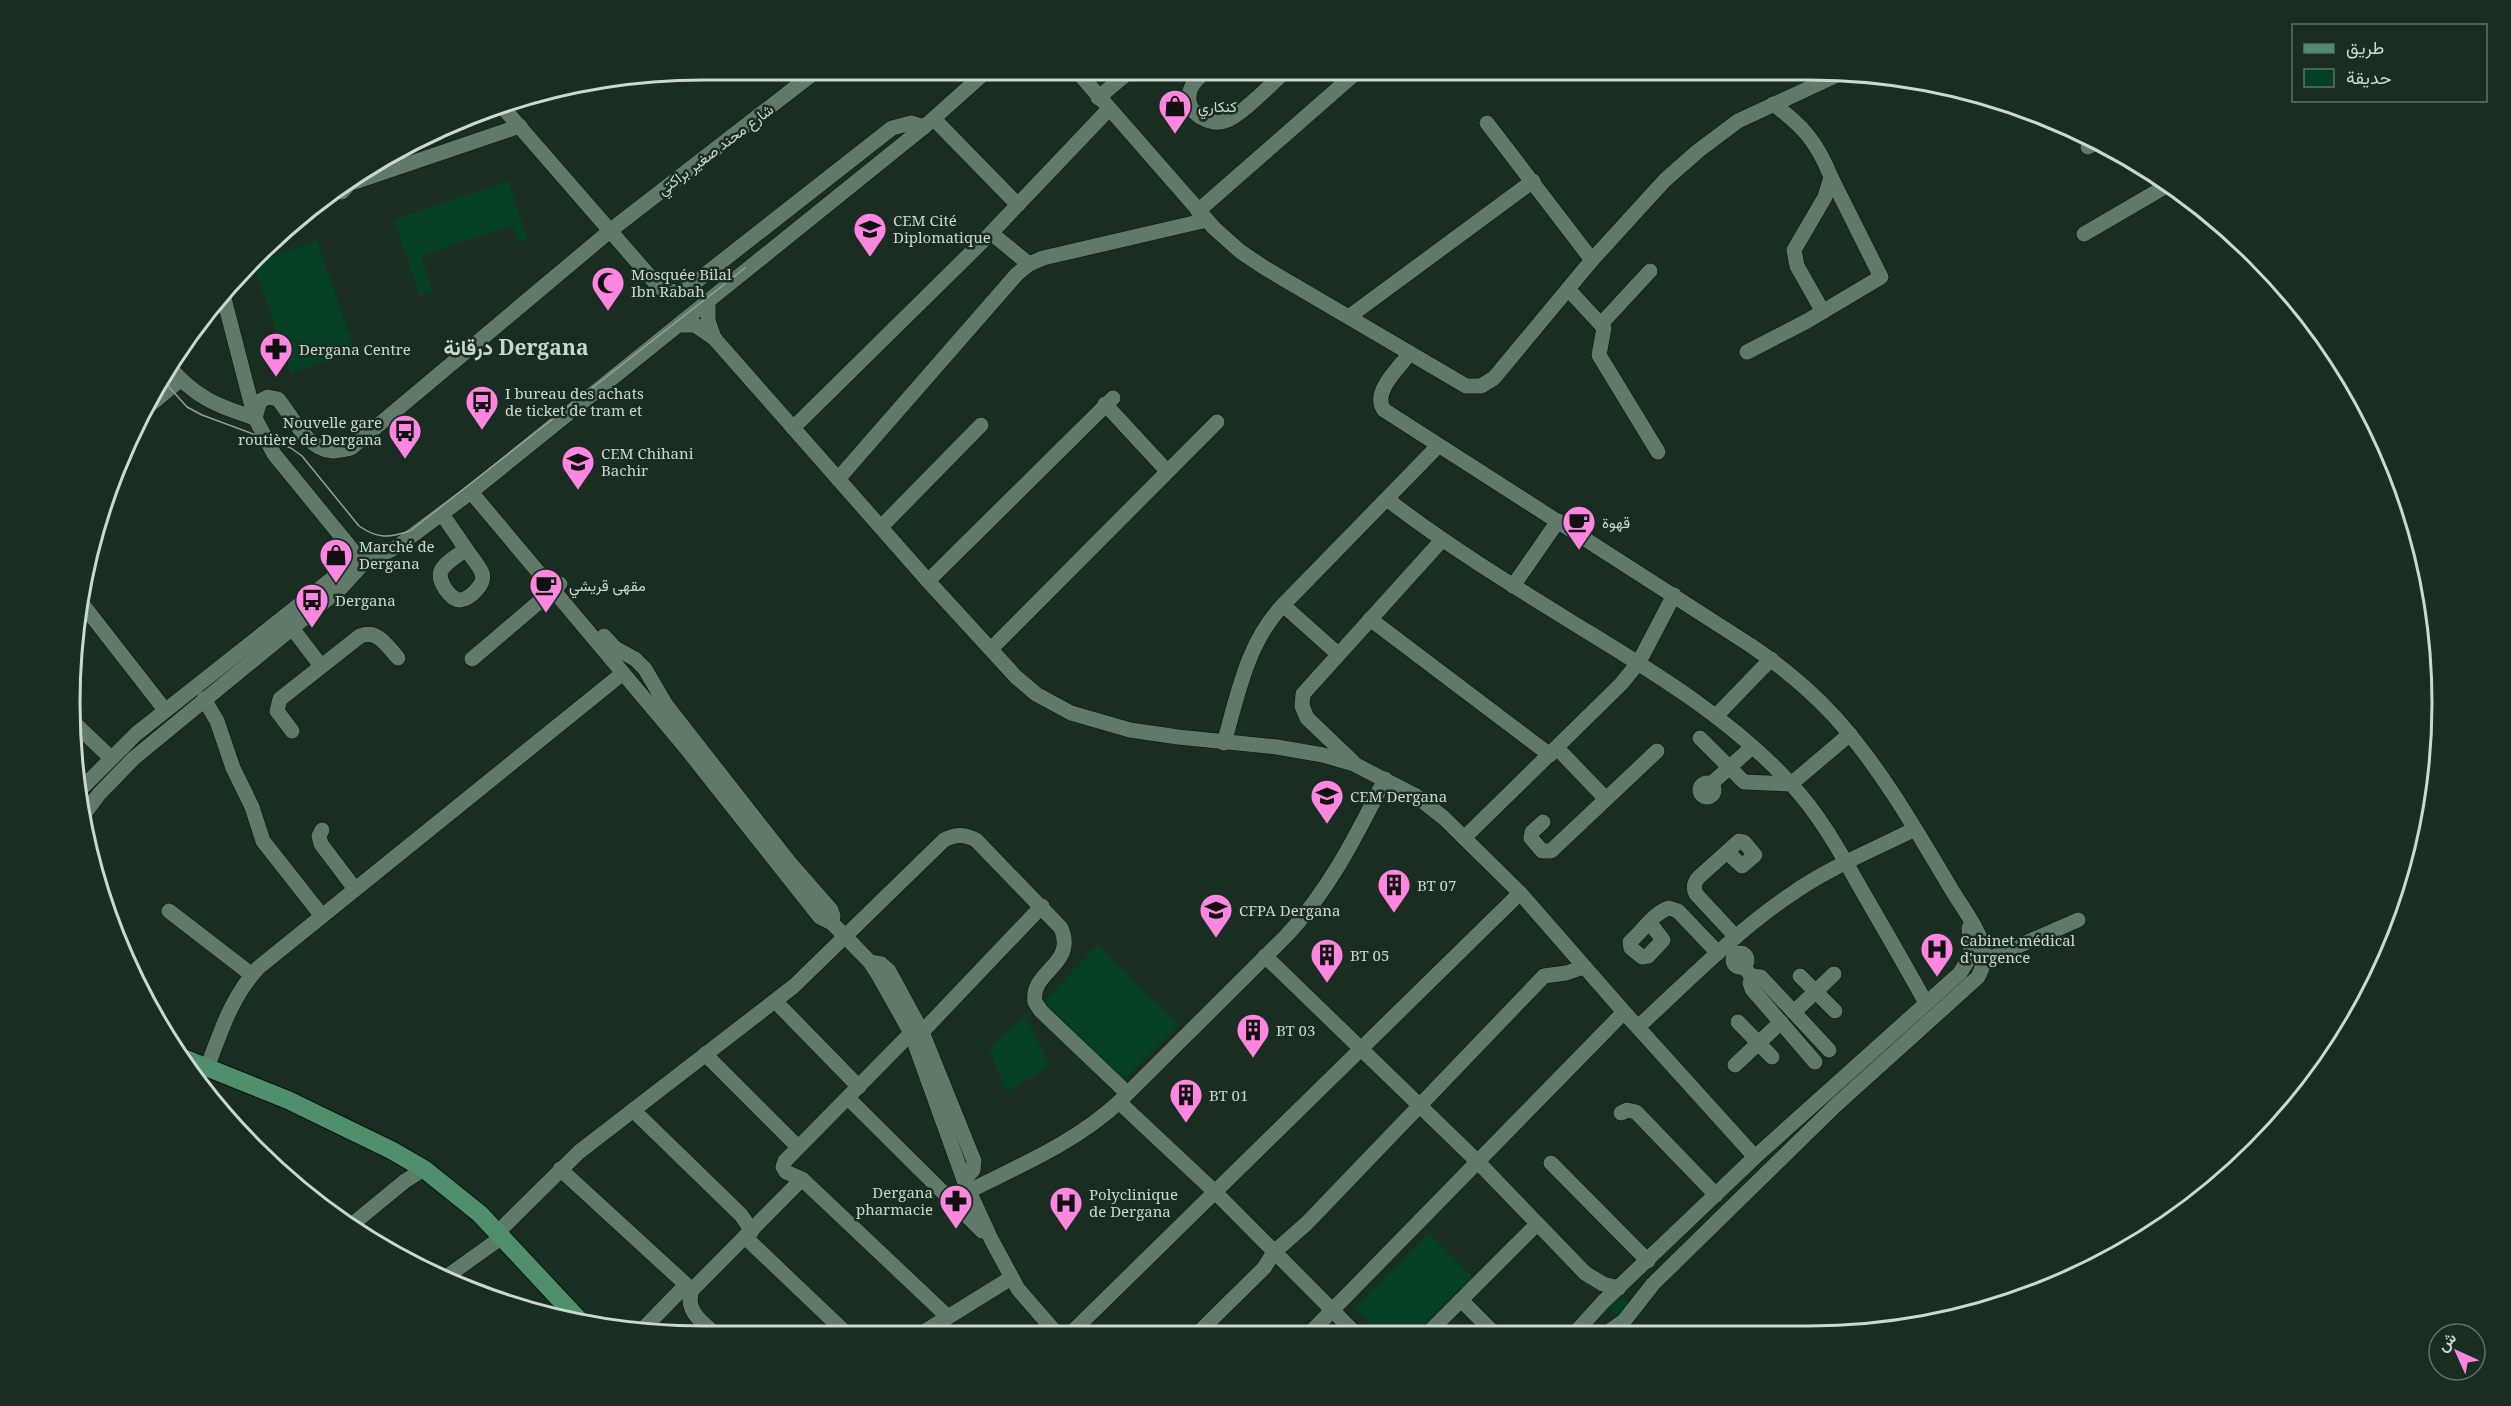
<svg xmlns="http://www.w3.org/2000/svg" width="2511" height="1406" font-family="'Noto Serif',Vazirmatn,serif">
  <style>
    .green { fill: #054025 }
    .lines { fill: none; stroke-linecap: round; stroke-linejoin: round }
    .minor-casing { stroke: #03160b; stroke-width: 16 }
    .major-casing { stroke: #03160b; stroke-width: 20 }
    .minor { stroke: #617969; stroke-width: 15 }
    .major { stroke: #508f6b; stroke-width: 18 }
    .tram { stroke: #93a299; stroke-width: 1.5 }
    .labels { text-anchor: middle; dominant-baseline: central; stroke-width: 5; stroke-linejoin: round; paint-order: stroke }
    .poi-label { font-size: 15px; fill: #cbd8d0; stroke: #192e21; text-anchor: start }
    .street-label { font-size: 15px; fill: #cbd8d0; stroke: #192e21 }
    .district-label { font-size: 21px; font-weight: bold; fill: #cbd8d0; stroke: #192e21 }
    .rim { fill: none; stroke: #cbd8d0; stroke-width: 3 }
  </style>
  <rect width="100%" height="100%" fill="#192e21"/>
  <g class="green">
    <path d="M508,181l20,59 -10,3 -6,-18 -91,31 12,36 -13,4 -26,-76z"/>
    <path d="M317,241l38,110 -64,22 -38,-110z"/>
    <path d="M1098,945l81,80 -55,55 -80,-79z"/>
    <path d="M1025,1015l25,51 -43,26 -18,-44z"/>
    <path d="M1429,1233l43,44 -56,56h-36l-25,-25z"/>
    <circle cx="1619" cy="1306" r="9"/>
  </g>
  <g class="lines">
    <g class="minor-casing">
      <g id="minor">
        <path d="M1075,69l139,159 27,24 24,16 201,118h15l13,-8 98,-118 73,-80 33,-29 40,-30 110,-51"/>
        <path d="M1208,70c-9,7 -18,14 -19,26 -2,18 21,30 36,25 16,-5 48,-39 62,-51"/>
        <path d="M1098,98l33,-28"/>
        <path d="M499,103l160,184 9,5 16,-1 208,-163 19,-5 13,4"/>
        <path d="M1773,104c30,22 44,38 58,73l-6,20 -31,53 3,16 26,46"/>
        <path d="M934,119l84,86"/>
        <path d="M1487,123l105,137"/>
        <path d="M2088,147l9,-5"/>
        <path d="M342,192l7,-8 171,-58"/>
        <path d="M1198,211l161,-141"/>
        <path d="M991,233l38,31"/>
        <path d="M2084,234l84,-49"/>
        <path d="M1568,289l36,39 -5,27 59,97"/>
        <path d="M222,291l33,127 19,36 89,109"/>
        <path d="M708,301v19l6,18"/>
        <path d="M1350,316l183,-135"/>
        <path d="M1601,324l49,-53"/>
        <path d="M679,325h16l19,13 214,243 88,96 20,17 35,19 59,17 48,7 99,10 46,8 31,9 62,32 28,22 76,75 104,119 131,145"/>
        <path d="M1747,352l60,-31 74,-44 -50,-100"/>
        <path d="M1410,353c-10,14 -39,39 -26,57l366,235c31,21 59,44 84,71 46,51 81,112 116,171 11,19 27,38 33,60 3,11 0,20 -5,30l-143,129 -182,178 -29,37 -17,12"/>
        <path d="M168,365c26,32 49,41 87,53"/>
        <path d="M1105,404l62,67"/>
        <path d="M144,410l36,-30"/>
        <path d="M255,418l5,-17 8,-4 10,2c13,16 30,51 54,52 6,0 13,-2 19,-3l260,-218 208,-161"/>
        <path d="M793,428l198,-195 118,-124"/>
        <path d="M838,479l179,-205 12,-10 14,-6 164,-38"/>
        <path d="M471,492l215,256 134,169 12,6 38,39 9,14 32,57 53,147 27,59 27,50 39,45"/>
        <path d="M1388,500c64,49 132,90 200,132 72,44 145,89 203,152 29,31 49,68 70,105 22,38 44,76 65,114"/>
        <path d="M442,514l24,35"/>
        <path d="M881,527l100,-102"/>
        <path d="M466,549c5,8 13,16 16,24 4,11 -12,26 -22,27 -10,0 -23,-20 -19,-29 4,-9 18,-16 25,-22z"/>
        <path d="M928,581l185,-183"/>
        <path d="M1513,586l45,-65"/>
        <path d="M80,601l85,109"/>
        <path d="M1283,605l55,49"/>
        <path d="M1370,619l180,136"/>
        <path d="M292,628l29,38"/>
        <path d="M604,636l11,12 20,11 10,10 21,36 123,157 42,48 2,6 -1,7"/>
        <path d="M991,649l226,-227"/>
        <path d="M472,659l88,-75"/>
        <path d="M204,699l13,22 16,47 19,39 11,34 59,75"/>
        <path d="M1716,716l55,-57"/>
        <path d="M70,719l41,39"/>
        <path d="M292,731l-15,-20 3,-12 80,-63c18,-7 27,10 38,22"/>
        <path d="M1700,738l44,44 47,2 59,-50"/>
        <path d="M1224,743c14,-49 23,-100 59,-138l155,-159"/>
        <path d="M1557,748l49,51"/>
        <path d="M1353,762l-46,-44 -5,-12 1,-12 139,-154"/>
        <circle cx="1707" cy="790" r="7"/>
        <path d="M1711,784l41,-37"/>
        <path d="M78,792l58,-58 197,-156 14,-9 29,-11 22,-12 73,-54 453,-365 65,-58"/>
        <path d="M82,817l17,-23 35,-36 207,-170 21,-23"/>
        <path d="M1543,822l-11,10 -1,6 11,13h9l106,-100"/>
        <path d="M322,830l-3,6 2,8 34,45"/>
        <path d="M1464,838l157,-154 18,-22 35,-67"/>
        <path d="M1727,852l15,14 13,-11 -11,-13 -5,-1 -40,36c-5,5 -6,11 -3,17l40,43"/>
        <path d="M169,911l83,64"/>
        <path d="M1650,923l13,17 -15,16 -6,1 -11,-9 -1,-6 2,-2c11,-10 23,-28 37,-32l9,3 40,42"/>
        <circle cx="1740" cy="960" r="7"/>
        <path d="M1265,956l213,206 107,111 18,11 16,4"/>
        <path d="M1984,961l94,-41"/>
        <path d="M870,962l11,2 8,7 33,61 52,129 -1,9 -9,10"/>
        <path d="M1743,967l9,9 9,1 68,73"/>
        <path d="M1752,976l-2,7 2,6 63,73"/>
        <path d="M1800,976l35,35"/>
        <path d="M775,1001l84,86"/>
        <path d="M1794,1012l40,-38"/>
        <path d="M1738,1022l34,35"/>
        <path d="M1638,1027c49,-45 96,-94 152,-132 38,-27 83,-45 125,-66"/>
        <path d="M922,1032l120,-126"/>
        <path d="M911,1033l-126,128 -2,6 3,5 16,7 146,138"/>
        <path d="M705,1054l93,93"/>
        <path d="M1735,1065l46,-43"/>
        <path d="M207,1068c14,-37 24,-70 51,-100l365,-295"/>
        <path d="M848,1098l134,133"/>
        <path d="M1119,1102l96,90 140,141"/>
        <path d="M633,1110l108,105 11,16"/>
        <path d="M1621,1113l6,-3 9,2 80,83"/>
        <path d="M1551,1163l97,98"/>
        <path d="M560,1169l132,121"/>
        <path d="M969,1191c52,-26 107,-49 150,-89l167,-166c43,-45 71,-102 99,-157"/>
        <path d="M349,1227l56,-46 19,-12"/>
        <path d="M498,1232l81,-80 215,-166 150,-146c12,-6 20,-6 32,0l85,88c16,37 -31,43 -26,74l6,9 86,82"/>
        <path d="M745,1237l103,98"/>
        <path d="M446,1277l56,-40"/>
        <path d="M1461,1300l33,33"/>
        <path d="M640,1332l45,-46"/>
        <path d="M1428,1333l109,-109"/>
        <path d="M1575,1333l28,-31 152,-145 205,-184 11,-18 -2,-27"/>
        <path d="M1070,1334l450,-441"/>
        <path d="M1197,1334l67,-66 10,-16 33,-29 237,-247 22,-3 18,-6"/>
        <path d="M1309,1334l315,-322"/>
        <path d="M717,1335c-14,-12 -33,-24 -25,-45l110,-111"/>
        <path d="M919,1335l92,-57"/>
      </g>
    </g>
    <g class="major-casing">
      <path id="major" d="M176,1055l112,45 103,50 33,19 56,45 101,108"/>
    </g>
    <use href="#minor" class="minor"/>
    <use href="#major" class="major"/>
    <path class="tram" d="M161,378l26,29 15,8 89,33 11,8 57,70c19,13 30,12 51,5l335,-263"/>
  </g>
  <defs>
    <g id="shop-pin" transform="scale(1.725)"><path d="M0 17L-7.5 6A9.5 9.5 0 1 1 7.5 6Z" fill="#fe86e1" stroke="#192e21"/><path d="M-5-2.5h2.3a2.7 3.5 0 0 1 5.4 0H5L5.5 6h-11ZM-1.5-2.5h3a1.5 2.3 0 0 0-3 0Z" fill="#111"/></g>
    <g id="school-pin" transform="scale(1.725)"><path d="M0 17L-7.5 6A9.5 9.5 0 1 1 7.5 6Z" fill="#fe86e1" stroke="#192e21"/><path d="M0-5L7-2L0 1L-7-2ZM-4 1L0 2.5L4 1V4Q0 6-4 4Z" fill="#111"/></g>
    <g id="mosque-pin" transform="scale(1.725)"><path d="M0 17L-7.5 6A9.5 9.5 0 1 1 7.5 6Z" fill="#fe86e1" stroke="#192e21"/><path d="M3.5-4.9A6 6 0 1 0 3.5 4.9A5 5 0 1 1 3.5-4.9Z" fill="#111"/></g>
    <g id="pharmacy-pin" transform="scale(1.725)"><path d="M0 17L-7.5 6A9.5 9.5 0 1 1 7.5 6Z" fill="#fe86e1" stroke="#192e21"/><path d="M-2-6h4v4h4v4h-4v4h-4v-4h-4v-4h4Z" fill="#111"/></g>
    <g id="bus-pin" transform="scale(1.725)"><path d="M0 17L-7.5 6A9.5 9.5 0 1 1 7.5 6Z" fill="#fe86e1" stroke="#192e21"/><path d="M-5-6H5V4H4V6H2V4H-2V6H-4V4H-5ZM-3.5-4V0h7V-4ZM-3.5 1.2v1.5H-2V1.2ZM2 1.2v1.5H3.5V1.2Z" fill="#111"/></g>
    <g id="cafe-pin" transform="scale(1.725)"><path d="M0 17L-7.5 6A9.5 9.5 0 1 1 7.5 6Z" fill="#fe86e1" stroke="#192e21"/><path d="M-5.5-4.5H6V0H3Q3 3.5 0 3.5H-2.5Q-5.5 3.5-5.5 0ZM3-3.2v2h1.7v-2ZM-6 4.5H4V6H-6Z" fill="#111"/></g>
    <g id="building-pin" transform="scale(1.725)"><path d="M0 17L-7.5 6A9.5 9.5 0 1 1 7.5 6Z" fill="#fe86e1" stroke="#192e21"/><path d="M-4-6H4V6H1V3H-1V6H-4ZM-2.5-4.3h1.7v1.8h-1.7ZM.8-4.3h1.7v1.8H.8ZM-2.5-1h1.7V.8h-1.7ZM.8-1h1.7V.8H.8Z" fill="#111"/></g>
    <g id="university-pin" transform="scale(1.725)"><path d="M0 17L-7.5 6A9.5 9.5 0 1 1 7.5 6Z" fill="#fe86e1" stroke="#192e21"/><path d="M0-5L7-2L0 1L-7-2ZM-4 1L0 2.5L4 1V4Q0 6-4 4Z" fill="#111"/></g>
    <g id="hospital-pin" transform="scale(1.725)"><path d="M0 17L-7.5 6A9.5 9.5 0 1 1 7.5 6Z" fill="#fe86e1" stroke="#192e21"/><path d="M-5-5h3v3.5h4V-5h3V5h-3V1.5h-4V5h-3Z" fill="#111"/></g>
  </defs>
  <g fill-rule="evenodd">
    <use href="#shop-pin" x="1175" y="106"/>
    <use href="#school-pin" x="870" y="229"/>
    <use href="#mosque-pin" x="608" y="283"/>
    <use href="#pharmacy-pin" x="276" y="349"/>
    <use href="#bus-pin" x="482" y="402"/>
    <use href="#bus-pin" x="405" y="431"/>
    <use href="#school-pin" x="578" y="462"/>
    <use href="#cafe-pin" x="1579" y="522"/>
    <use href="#shop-pin" x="336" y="555"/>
    <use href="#cafe-pin" x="546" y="585"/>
    <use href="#bus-pin" x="312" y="600"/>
    <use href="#school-pin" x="1327" y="796"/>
    <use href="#building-pin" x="1394" y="885"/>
    <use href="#university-pin" x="1216" y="910"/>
    <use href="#hospital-pin" x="1937" y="949"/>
    <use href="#building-pin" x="1327" y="955"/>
    <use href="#building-pin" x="1253" y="1030"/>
    <use href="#building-pin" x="1186" y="1095"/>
    <use href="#pharmacy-pin" x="956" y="1201"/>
    <use href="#hospital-pin" x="1066" y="1203"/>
  </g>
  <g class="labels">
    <g class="poi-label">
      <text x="1198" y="106">كنكاري</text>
      <text x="893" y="220">CEM Cité<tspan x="893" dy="17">Diplomatique</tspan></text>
      <text x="631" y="274">Mosquée Bilal<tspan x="631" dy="17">Ibn Rabah</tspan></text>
      <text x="299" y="349">Dergana Centre</text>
      <text x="505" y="393">I bureau des achats<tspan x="505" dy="17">de ticket de tram et</tspan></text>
      <text x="382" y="422" text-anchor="end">Nouvelle gare<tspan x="382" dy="17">routière de Dergana</tspan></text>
      <text x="601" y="453">CEM Chihani<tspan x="601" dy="17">Bachir</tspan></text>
      <text x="1602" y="522">قهوة</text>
      <text x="359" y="546">Marché de<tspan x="359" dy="17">Dergana</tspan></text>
      <text x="569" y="585">مقهى قريشي</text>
      <text x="335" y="600">Dergana</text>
      <text x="1350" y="796">CEM Dergana</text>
      <text x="1417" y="885">BT 07</text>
      <text x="1239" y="910">CFPA Dergana</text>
      <text x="1960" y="940">Cabinet médical<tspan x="1960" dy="17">d'urgence</tspan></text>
      <text x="1350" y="955">BT 05</text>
      <text x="1276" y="1030">BT 03</text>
      <text x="1209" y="1095">BT 01</text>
      <text x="933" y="1192" text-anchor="end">Dergana<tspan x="933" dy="17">pharmacie</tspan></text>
      <text x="1089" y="1194">Polyclinique<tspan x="1089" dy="17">de Dergana</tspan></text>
    </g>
    <g class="street-label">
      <text transform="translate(715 149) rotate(-37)">شارع محند صغير براكتي</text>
    </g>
    <g class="district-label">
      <text x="516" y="347">درقانة Dergana</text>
    </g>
  </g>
  <path d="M0 0H2511V1406H0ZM703 80H1809A623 623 0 0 1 2432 703V703A623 623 0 0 1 1809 1326H703A623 623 0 0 1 80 703V703A623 623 0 0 1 703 80Z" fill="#192e21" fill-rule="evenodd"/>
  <path class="rim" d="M703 80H1809A623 623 0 0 1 2432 703V703A623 623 0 0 1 1809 1326H703A623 623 0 0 1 80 703V703A623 623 0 0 1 703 80Z"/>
  <rect x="2292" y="24" width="195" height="78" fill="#192e21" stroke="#607267" stroke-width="1.5"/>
  <rect x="2304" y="44" width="30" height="9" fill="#508f6b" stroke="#607267" stroke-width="1.5"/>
  <text x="2346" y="54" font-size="18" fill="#cbd8d0">طريق</text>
  <rect x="2304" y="69" width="30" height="18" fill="#054025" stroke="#607267" stroke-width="1.5"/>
  <text x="2346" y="84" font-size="18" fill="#cbd8d0">حديقة</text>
  <g transform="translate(2457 1352) rotate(315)"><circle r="28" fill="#192e21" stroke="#607267" stroke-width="1.5"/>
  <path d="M0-4.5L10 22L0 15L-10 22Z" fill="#fe86e1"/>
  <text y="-9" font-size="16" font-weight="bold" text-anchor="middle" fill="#cbd8d0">ش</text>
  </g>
</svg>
